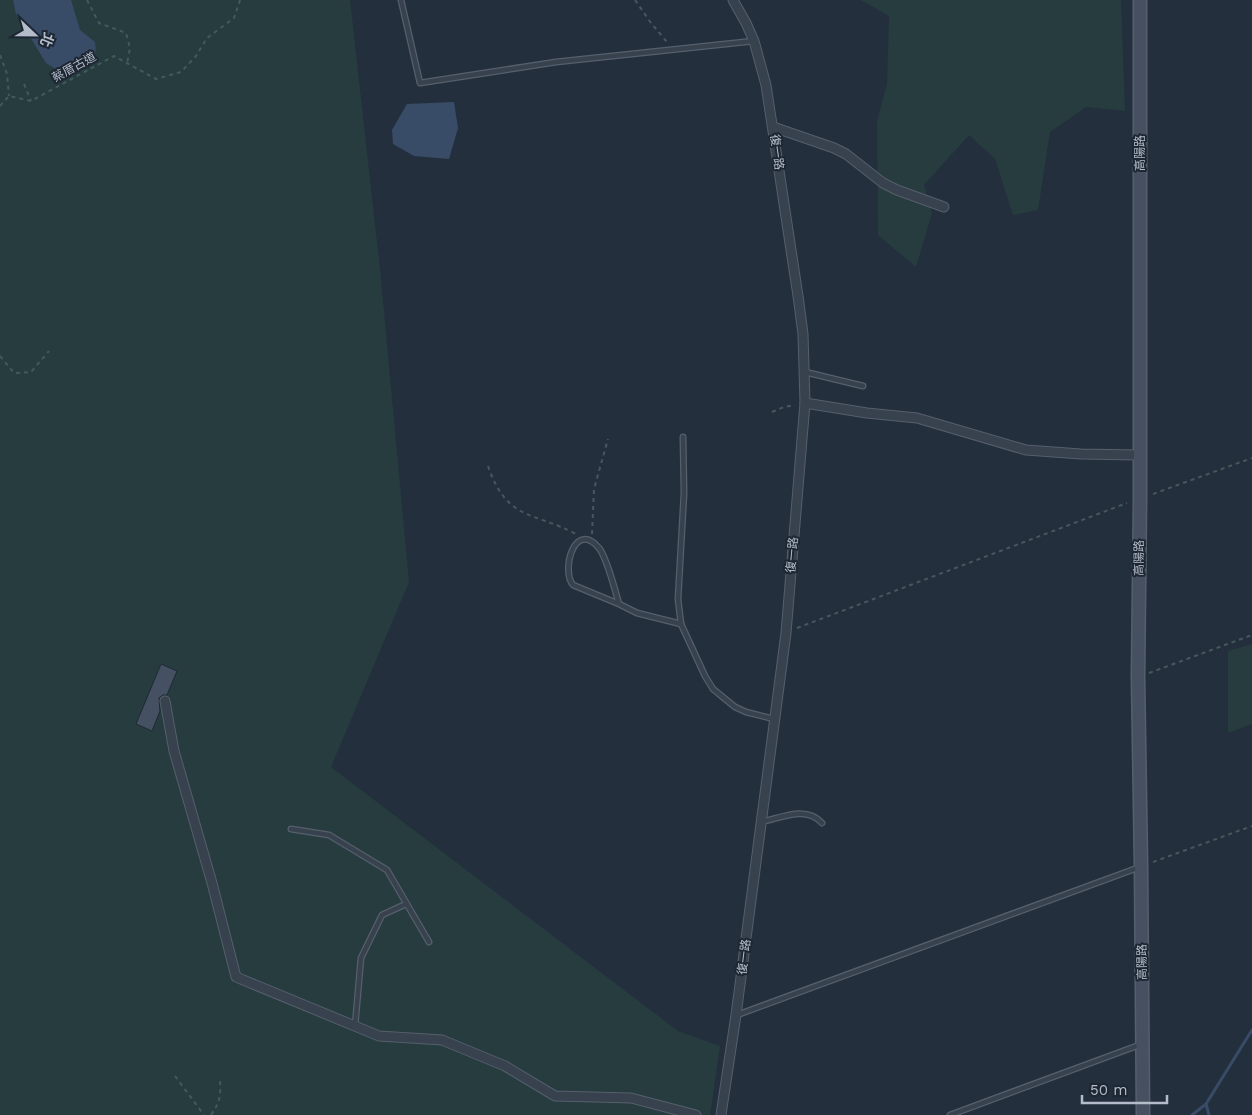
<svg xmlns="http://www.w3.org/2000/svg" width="1252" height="1115" font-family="'Work Sans','Noto Sans TC',sans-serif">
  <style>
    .green { fill: #263c3f }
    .water { fill: #394c67 }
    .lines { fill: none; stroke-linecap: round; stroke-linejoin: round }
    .stream { stroke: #394c67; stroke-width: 3 }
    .building { fill: #455162; stroke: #1f2835 }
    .lane-casing { stroke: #565f6c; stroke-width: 7 }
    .street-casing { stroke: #565f6c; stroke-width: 11 }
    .secondary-casing { stroke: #565f6c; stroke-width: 15 }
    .path { stroke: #44595c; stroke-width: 2; stroke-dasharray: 4 4; stroke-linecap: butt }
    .lane { stroke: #38414e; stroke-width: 4.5 }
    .street { stroke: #38414e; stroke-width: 9 }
    .secondary { stroke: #465061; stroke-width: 12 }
    .labels { text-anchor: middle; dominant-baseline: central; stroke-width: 4; stroke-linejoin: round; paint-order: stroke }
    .street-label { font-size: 12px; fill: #b4bcc9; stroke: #1d2633 }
  </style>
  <rect width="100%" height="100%" fill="#242f3e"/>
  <g class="green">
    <path d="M0,0h350l30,269 29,313 -78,185 347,264 42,15 -10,69h-710z"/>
    <path d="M861,0h260l4,111 -39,-4 -36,25 -12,78 -25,5 -18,-56 -26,-24 -45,50 8,28 -16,54 -38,-32 -1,-114 10,-37 2,-68z"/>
    <path d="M1252,644v80l-24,9v-82z"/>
  </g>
  <g class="water">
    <path d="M13,0h58l9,30 15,12c4,22 -12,26 -28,34l-21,-13 -30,-49z"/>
    <path d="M454,102l4,26 -9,31 -35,-3 -21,-12 -1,-14 15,-26z"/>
  </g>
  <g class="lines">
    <g class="stream">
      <path d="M1206,1104l3,11"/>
      <path d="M1192,1115l14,-11 46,-74"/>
    </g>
  </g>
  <path class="building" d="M161,664l16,7 -10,24h-4l-4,3 1,13 -8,20 -16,-7z"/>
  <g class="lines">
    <g class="lane-casing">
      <g id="lane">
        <path d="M401,0l19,83 136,-21 198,-21"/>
        <path d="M805,372l58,14"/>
        <path d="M683,437l1,56 -6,106 3,25 24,52 8,13 22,18 11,5 28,7"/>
        <path d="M619,604l-46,-19c-12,-14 1,-66 26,-37 8,10 16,42 20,56l18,9 44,11"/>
        <path d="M761,822c20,-4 45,-17 61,1"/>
        <path d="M291,829l38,6 58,35 42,72"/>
        <path d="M737,1015l403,-148"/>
        <path d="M355,1026l6,-68 21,-43 24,-11"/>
        <path d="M950,1115l192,-71"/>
      </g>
    </g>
    <g class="street-casing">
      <g id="street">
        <path d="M773,127l61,21 12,6 37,29 14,7 47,17"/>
        <path d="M805,403l62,10 50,5 109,32 55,4 58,1"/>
        <path d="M165,701l9,50 38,132 24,94 143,59 63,4 63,26 50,30 76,2 65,17"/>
        <path d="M721,1115l15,-100 50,-382 19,-230 -2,-69 -5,-38 -32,-211 -12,-44 -8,-18 -13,-23"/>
      </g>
    </g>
    <g class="secondary-casing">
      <path id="secondary" d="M1140,0v499l-2,178 3,189 2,249"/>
    </g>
    <g class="path">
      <path d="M87,0l12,23 27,10 4,15 -3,16"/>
      <path d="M635,0l16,23 16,19"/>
      <path d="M0,55l7,19 2,22"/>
      <path d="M24,84l7,17"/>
      <path d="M0,106l9,-10 22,5 83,-45 42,23 25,-7 15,-16 11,-18 27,-20 6,-18"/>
      <path d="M0,356l14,17 17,-1 18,-21"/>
      <path d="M772,412l12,-5 11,-2"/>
      <path d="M488,466c19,55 44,45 88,68"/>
      <path d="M1153,494l99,-36"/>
      <path d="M592,534l2,-45 14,-50"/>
      <path d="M797,628l330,-125"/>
      <path d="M1149,673l103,-38"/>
      <path d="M1153,862l99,-36"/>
      <path d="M175,1076l29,39"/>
      <path d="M211,1115c9,-13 10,-19 9,-35"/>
    </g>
    <use href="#lane" class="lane"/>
    <use href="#street" class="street"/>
    <use href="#secondary" class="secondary"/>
  </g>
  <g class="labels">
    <g class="street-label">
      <text transform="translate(74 67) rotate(-29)">蔡厝古道</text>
      <text transform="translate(777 152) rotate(82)">復一路</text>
      <text transform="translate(1140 153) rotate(-90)">高陽路</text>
      <text transform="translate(792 555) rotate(-85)">復一路</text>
      <text transform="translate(1139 558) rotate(-89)">高陽路</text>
      <text transform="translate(744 957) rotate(-83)">復一路</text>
      <text transform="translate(1142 962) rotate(-91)">高陽路</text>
    </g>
  </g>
  <g transform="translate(35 35) rotate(112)" stroke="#1d2633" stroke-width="4" paint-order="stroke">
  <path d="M0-4L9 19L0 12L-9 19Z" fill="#b4bcc9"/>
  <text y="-8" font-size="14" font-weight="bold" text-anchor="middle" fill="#b4bcc9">北</text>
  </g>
  <path d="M1082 1095v8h85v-8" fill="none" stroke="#b4bcc9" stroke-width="2.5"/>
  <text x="1090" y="1095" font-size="15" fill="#b4bcc9" stroke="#1d2633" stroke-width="4" paint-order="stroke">50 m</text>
</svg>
